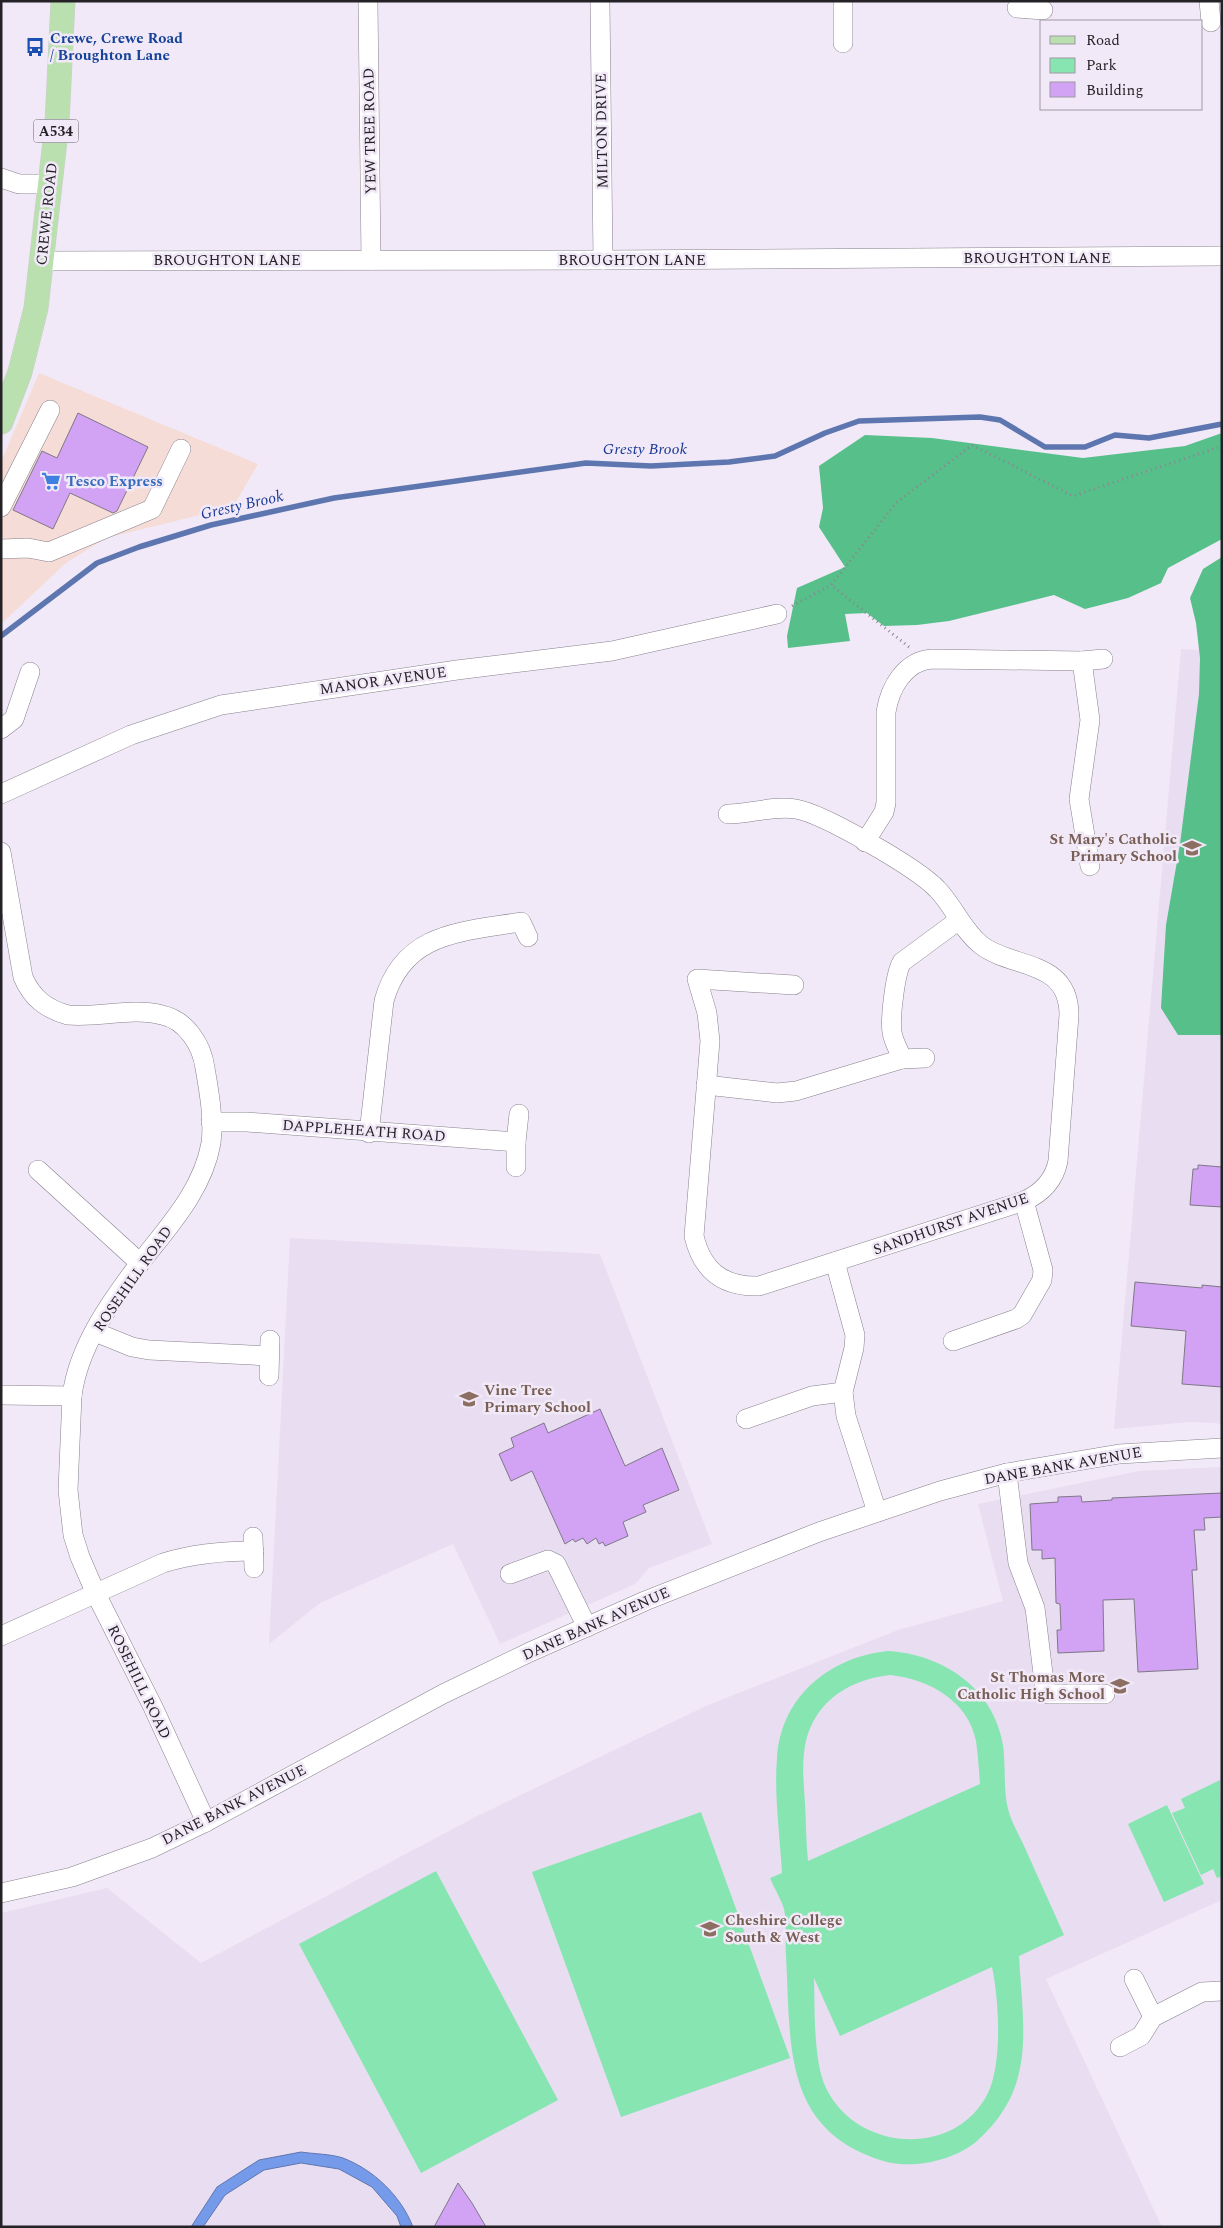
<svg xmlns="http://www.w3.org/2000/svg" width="1223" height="2228" font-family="Spectral,serif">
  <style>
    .commercial { fill: #f6dcd6 }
    .built { fill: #e9ddf2 }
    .green { fill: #87e5b2; fill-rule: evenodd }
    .forest { fill: #56bf8a }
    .water { fill: #769aea; stroke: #5e76b0 }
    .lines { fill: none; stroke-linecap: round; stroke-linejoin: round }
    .stream { stroke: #5e76b0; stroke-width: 5.5 }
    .building { fill: #d2a2f5; stroke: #7f7885 }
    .minor-casing { stroke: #87808d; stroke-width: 20 }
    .major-casing { stroke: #cfcecf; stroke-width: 25 }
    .path { stroke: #8b868f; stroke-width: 3; stroke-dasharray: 1 4; stroke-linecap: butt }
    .minor { stroke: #fff; stroke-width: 19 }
    .major { stroke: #bbe0b0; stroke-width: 24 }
    .labels { text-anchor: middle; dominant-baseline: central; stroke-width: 5; stroke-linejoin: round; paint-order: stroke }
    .shield { fill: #f1e9f7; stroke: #625e65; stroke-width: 1 }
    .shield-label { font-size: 14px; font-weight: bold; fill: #252227 }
    .transit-label { font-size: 15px; font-weight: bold; fill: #164399; stroke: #f1e9f7; text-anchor: start }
    .street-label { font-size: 15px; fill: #252227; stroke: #f1e9f7 }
    .shop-label { font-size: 15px; font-weight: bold; fill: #366cbe; stroke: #f1e9f7; text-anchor: start }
    .education-label { font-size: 15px; font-weight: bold; fill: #785e54; stroke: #f1e9f7; text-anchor: end }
    .water-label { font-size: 16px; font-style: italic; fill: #193995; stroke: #f1e9f7 }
  </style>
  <rect width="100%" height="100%" fill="#f1e9f7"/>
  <path class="commercial" d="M39,373l219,91 -25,43 -127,31 -40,25 -65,61v-162z"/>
  <g class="built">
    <path d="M1181,649l41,2v774l-6,-2 -27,-1 -75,7z"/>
    <path d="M290,1238l310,16 112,290 -63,24 -14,16 -135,60 -47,-100 -133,59 -51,41z"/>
    <path d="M1222,1467v433l-176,79 116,248h-1161v-314l106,-25 94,75 276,-147 231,-111 190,-75 105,-29 -25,-97 161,-33z"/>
  </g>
  <g class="green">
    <path d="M888,1651c54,3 106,37 115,94 3,21 0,44 5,64 3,13 12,27 17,39 13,29 26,58 39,87l-45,21c4,72 18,132 -42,185 -22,19 -62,28 -90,21 -106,-30 -96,-118 -101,-207 -1,-14 1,-32 -2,-46 -3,-10 -10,-21 -14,-31l12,-5c-2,-38 -8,-77 -5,-115 4,-62 53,-101 111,-107zM890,1675c38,4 78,25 86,66 2,14 3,29 4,43l-172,77c-2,-19 -2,-38 -3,-58 -1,-16 -3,-33 -1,-50 5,-47 41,-73 86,-78zM992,1967c7,32 11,98 -5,128 -34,64 -131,56 -161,-7 -13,-27 -11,-80 -12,-110l26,58z"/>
    <path d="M1220,1780l2,96 -5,2 -4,-9 -12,6 -29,-62 13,-5 -4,-9z"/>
    <path d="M1167,1805l37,79 -40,18 -36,-78z"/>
    <path d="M701,1812l89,246 -169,59 -89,-245z"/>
    <path d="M436,1871l122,229 -137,73 -122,-229z"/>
  </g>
  <g class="forest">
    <path d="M1222,433v106l-54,29 -7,15 -33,15 -43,11 -31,-14 -105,26 -32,4 -33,1 -17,-13 -22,1 5,27 -62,7 -1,-12 10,-48 48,-21 -26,-40 4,-19 -4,-42 46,-31 67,3 151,20 102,-12z"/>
    <path d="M1222,557v478h-44l-17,-27 5,-83 14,-81 19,-150 1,-36 -4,-35 -6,-25 13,-29z"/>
  </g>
  <path class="water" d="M301,2152c13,2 30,2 42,6 31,12 58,38 70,69h-12l-4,-11 -25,-29 -33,-18 -38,-6 -37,7 -39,25 -22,32h-12l26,-40 42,-27z"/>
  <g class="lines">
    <path class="stream" d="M1,636l96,-73 42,-16 72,-22 123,-27 252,-35 65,3 78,-4 46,-6 50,-23 34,-12 121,-4 20,3 45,27h40l30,-12 34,3 73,-14"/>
  </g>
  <g class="building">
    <path d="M78,413l70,34 -31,64 -4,2 -43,-20 -17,36 -40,-19 29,-59 15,7z"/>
    <path d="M1198,1165l24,2v40l-32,-2 3,-36h5z"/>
    <path d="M1135,1282l67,6v-3l20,2v100l-40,-3 4,-53 -55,-5z"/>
    <path d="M600,1409l25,57 37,-18 17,42 -36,15 3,7 -23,10 5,14 -23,10 -2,-4 -4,2 -3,-6 -9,6 -4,-6 -8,4 -2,-3 -8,5 -33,-73 -21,10 -12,-27 15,-7 -3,-9 33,-15 4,10z"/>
    <path d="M1222,1493v24l-18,1 1,12h-11l3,40h-5l6,99 -60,3 -4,-73 -31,1 1,51 -46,2 -1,-23h4l-1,-26 -4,-1 -1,-45 -13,1v-9h-10l-2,-46 28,-2v-5l23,-1 1,6 30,-2v-2z"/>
    <path d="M458,2183l14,20 14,24h-52z"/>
  </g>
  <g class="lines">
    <g class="minor-casing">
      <g id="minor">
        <path d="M368,1l3,259"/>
        <path d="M600,1l3,259"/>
        <path d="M843,1v42"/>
        <path d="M1209,1l2,21"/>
        <path d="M1017,8l26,2"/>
        <path d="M1,178l18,6h32"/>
        <path d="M43,261l560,-1 619,-4"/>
        <path d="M1,507l49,-97"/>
        <path d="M1,549l27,-1 21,4 103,-43 29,-60"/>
        <path d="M1082,661l8,59 -11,79 11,67"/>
        <path d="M1,729l13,-10 16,-47"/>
        <path d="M1,794l130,-59 90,-30 236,-35 155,-19 165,-37"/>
        <path d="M728,814c23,0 46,-9 68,-5 28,5 121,59 141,80 17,17 25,41 44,56 31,24 88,14 88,70l-11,146c-4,20 -16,32 -34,40l-265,85c-37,1 -57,-16 -65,-50l16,-195 -3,-28 -10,-34 97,6"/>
        <path d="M865,842l19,-30 2,-9v-91c4,-25 19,-51 46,-53l150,2 21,-2"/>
        <path d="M1,852l22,125c9,21 23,32 45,38 31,3 64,-8 94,0 24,5 40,30 43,53 4,23 9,51 6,75 -8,47 -43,84 -71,120 -29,38 -62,84 -68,133l-4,94 5,45 7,22 16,37 57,113 53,115"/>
        <path d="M902,1059l23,-1"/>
        <path d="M706,1085l71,8 19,-2 106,-32c-3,-9 -9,-18 -10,-27 -2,-13 3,-59 10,-70l57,-42"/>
        <path d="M211,1122h36l269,20v25"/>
        <path d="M369,1133l15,-132c19,-69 77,-69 137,-79l7,15"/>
        <path d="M516,1142l3,-28"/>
        <path d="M38,1170l102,93"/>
        <path d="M835,1262l20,73 -1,13 -11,44 3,24 31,96"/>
        <path d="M95,1332l37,15 17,3 120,6"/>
        <path d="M953,1341l63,-22 6,-4 20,-35 1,-10 -19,-69"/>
        <path d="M269,1376l1,-36"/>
        <path d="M1,1395l71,1"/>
        <path d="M746,1419l66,-23 31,-4"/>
        <path d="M1007,1473l11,90 17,45 10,82 3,4h57"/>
        <path d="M253,1537l1,31"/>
        <path d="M510,1574l38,-14 8,4 31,63"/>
        <path d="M1,1636l162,-73c29,-9 60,-12 91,-12"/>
        <path d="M1,1893l71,-16 80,-29 54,-26 237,-128 87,-42 115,-51 174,-69 121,-41 67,-18 112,-19 103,-6"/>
        <path d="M1134,1979l19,38"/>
        <path d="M1120,2047l21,-11 12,-19 49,-25 20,-1"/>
      </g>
    </g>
    <g class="major-casing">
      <path id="major" d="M1,422l19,-50 16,-64 21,-185 6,-122"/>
    </g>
    <g class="path">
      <path d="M792,606l39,-21"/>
      <path d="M909,647l-78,-62 65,-82 76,-58 101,51 149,-50"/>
    </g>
    <use href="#minor" class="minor"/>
    <use href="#major" class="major"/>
  </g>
  <defs>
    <g id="bus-bare" transform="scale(1.5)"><path d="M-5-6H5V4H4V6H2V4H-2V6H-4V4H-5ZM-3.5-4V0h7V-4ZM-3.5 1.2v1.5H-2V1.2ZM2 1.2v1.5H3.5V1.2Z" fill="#1a4fb4" stroke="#f1e9f7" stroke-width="2.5" paint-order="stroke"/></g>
    <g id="supermarket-bare" transform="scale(1.5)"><path d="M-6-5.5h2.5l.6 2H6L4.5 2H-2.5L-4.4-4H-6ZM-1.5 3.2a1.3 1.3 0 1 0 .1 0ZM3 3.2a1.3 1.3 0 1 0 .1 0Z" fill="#3f7fe0" stroke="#f1e9f7" stroke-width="2.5" paint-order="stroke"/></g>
    <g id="school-bare" transform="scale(1.5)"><path d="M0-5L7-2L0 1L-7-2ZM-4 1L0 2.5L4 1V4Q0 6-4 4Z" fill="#8d6e63" stroke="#f1e9f7" stroke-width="2.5" paint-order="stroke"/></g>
    <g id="university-bare" transform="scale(1.5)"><path d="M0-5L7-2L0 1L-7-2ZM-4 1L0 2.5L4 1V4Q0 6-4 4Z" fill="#8d6e63" stroke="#f1e9f7" stroke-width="2.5" paint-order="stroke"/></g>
  </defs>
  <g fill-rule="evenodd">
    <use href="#bus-bare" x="35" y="47"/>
    <use href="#supermarket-bare" x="51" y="481"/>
    <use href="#school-bare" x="1192" y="848"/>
    <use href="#school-bare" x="469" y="1399"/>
    <use href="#school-bare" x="1120" y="1686"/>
    <use href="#university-bare" x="710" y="1929"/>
  </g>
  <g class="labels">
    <rect class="shield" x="33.5" y="119.5" width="45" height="23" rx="4"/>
    <g class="shield-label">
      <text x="56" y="131">A534</text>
    </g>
    <g class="transit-label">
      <text x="50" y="38">Crewe, Crewe Road<tspan x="50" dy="17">/ Broughton Lane</tspan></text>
    </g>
    <g class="street-label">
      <text transform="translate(370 131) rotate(-91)">YEW TREE ROAD</text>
      <text transform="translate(602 131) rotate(-91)">MILTON DRIVE</text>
      <text transform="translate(47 214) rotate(-84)">CREWE ROAD</text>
      <text x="1037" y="258">BROUGHTON LANE</text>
      <text x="227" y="260">BROUGHTON LANE</text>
      <text x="632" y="260">BROUGHTON LANE</text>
      <text transform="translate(383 681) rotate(-8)">MANOR AVENUE</text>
      <text transform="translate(364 1131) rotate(4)">DAPPLEHEATH ROAD</text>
      <text transform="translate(951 1224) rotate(-19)">SANDHURST AVENUE</text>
      <text transform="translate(133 1279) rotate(-55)">ROSEHILL ROAD</text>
      <text transform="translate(1063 1466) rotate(-10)">DANE BANK AVENUE</text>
      <text transform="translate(596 1624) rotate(-24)">DANE BANK AVENUE</text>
      <text transform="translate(139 1682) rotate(64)">ROSEHILL ROAD</text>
      <text transform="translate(234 1805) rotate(-27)">DANE BANK AVENUE</text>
    </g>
    <g class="shop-label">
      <text x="66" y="481">Tesco Express</text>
    </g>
    <g class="education-label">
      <text x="1177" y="839">St Mary's Catholic<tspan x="1177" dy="17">Primary School</tspan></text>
      <text x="484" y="1390" text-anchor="start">Vine Tree<tspan x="484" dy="17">Primary School</tspan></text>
      <text x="1105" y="1677">St Thomas More<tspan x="1105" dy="17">Catholic High School</tspan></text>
      <text x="725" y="1920" text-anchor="start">Cheshire College<tspan x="725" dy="17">South &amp; West</tspan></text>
    </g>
    <g class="water-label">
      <text x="645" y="449">Gresty Brook</text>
      <text transform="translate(242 505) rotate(-13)">Gresty Brook</text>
    </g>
  </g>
  <rect width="1223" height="2228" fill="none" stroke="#252227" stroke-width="5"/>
  <rect x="1040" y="20" width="162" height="90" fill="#f1e9f7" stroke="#9f99a4"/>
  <rect x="1050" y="36" width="25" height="8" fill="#bbe0b0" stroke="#9f99a4"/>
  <text x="1086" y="45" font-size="15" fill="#252227">Road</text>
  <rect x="1050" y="58" width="25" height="15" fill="#87e5b2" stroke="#9f99a4"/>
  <text x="1086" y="70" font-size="15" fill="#252227">Park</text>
  <rect x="1050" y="82" width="25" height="15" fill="#d2a2f5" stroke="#9f99a4"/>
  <text x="1086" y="95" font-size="15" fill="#252227">Building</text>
</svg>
